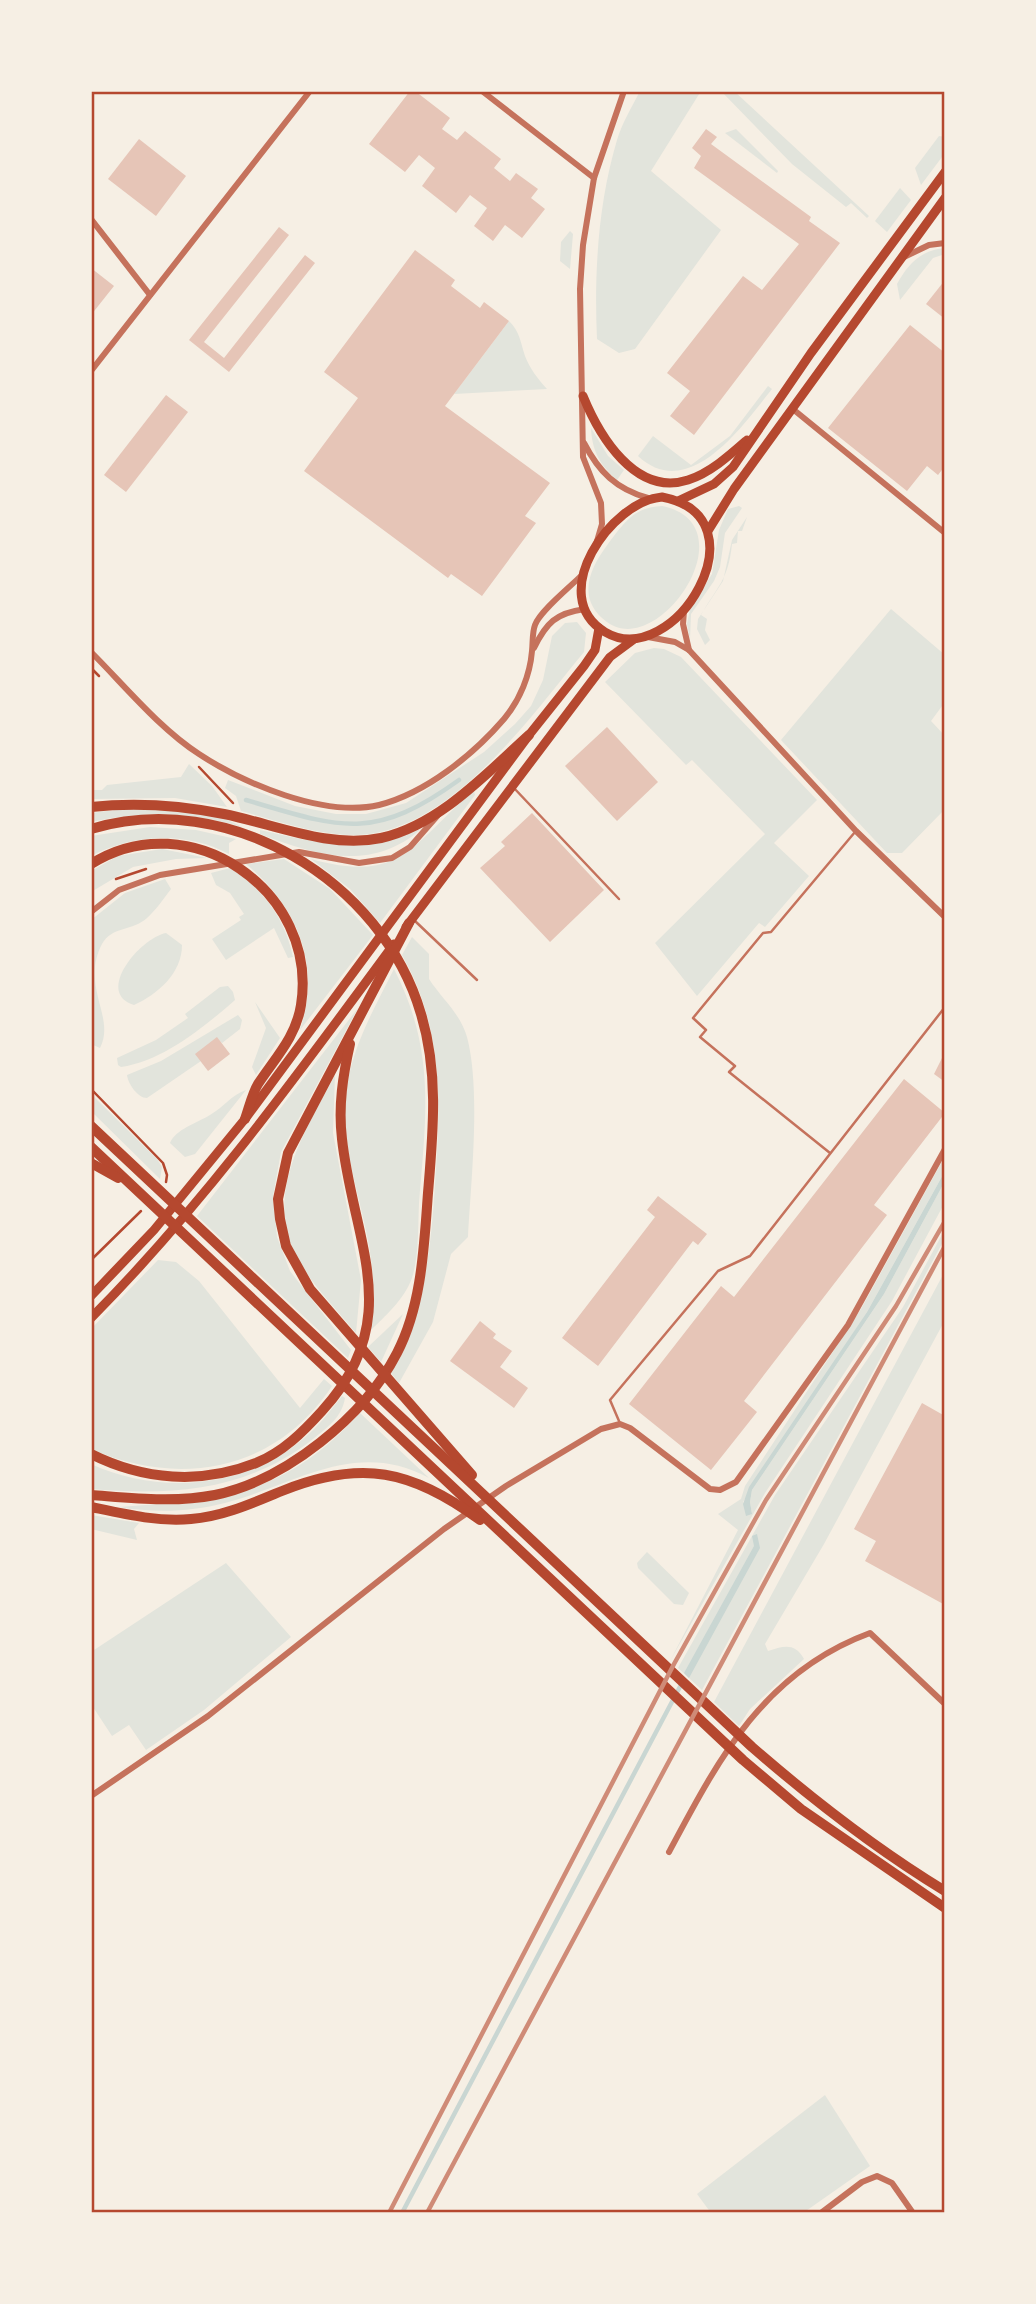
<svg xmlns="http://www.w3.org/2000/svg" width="1036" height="2304" font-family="Signika,sans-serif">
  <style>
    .green { fill: #e2e4dc }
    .water { fill: #c9d6d2 }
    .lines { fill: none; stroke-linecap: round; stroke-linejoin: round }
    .stream { stroke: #c9d6d2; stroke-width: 4.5 }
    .building { fill: #e6c5b7 }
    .path { stroke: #b5482f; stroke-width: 2.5 }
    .service { stroke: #c5725c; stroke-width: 2.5 }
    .minor { stroke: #c5725c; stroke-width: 6 }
    .secondary { stroke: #b5482f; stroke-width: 9 }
    .trunk { stroke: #b5482f; stroke-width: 10 }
    .rail { stroke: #cf8b77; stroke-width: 4.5 }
    .neatline { fill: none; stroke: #b5482f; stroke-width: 2.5 }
  </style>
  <rect width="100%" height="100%" fill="#f6efe4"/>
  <g class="green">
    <path d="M640,91h61l-50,80 70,59 -86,119 -16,4 -22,-14c-3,-66 1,-135 20,-199 5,-17 15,-33 23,-49z"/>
    <path d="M721,91h13l135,125 -2,2 -16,-15 -5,4 -54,-43z"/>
    <path d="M736,129l42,42 -1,2 -52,-40z"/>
    <path d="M939,136l6,1v16l-24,32 -6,-17z"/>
    <path d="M900,188l11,12 -24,32 -12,-11z"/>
    <path d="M570,231l3,3 -3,35 -10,-8 1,-19z"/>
    <path d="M945,248v6l-12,4 -33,42 -3,-16c11,-20 24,-34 48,-36z"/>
    <path d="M509,321c11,11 11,20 16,35 5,13 13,23 22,33l-93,5z"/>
    <path d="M768,386l4,3c-28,35 -83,115 -134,67l15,-20 38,29 39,-29z"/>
    <path d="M591,428l17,28 16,14 -7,10c-17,-15 -25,-29 -26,-52z"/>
    <path d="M662,506c89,18 -3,155 -55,116 -31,-23 -18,-53 1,-78 16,-21 26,-37 54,-38z"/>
    <path d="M739,506l3,2 -17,25 -5,34 -6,14 -23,33 -1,25 -3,-15 3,-15 22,-35 7,-44 9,-21z"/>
    <path d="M747,517l-5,14h-4l-1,12 -5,1c-4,37 -14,41 -31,71l6,4 -2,11 5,10 -5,5 -8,-16 1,-10 25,-38 9,-41z"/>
    <path d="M891,609l54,46v47l-14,19 14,15v73l-43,44h-15l-106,-113z"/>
    <path d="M577,622l9,11 -2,19c-54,65 -134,181 -228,183 -39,0 -78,-14 -115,-24l-5,-15 -11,-8 3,-8 67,26 41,8h30l40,-11 78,-51 31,-28 16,-18 12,-26 9,-44 13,-13z"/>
    <path d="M654,648l10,1 17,8 136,143 -43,43 35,33 -44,51 -6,-4 -62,73 -42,-53 110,-109 -73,-74 -6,5 -81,-83 30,-29z"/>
    <path d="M189,764l23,22 15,21 -52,-9 -84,1v-9h11l5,-5 74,-8z"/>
    <path d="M474,791l1,4 -95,128 -30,-34 -39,-30c93,26 101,-17 163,-68z"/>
    <path d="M123,809c38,0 85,-2 119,18 -51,-15 -100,-16 -151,-5v-9z"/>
    <path d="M150,827l46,3 40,9 -7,4v11c-44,-23 -95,-20 -138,2v-20z"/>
    <path d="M421,829c-50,44 -106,26 -161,5v-4c61,14 101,24 161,-1z"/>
    <path d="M162,849l45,9 -31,1 -43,8 -42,25v-21l27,-15z"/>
    <path d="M284,859l46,30 43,46 -73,95c22,-66 -3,-124 -54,-166z"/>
    <path d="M230,868c33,21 55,50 63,89l-5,1 -14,-30 -48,32 -14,-21 29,-19 -2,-3 5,-3 -14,-21 -14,-8 -5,-12z"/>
    <path d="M165,879l6,10c-7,9 -15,21 -24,29 -14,13 -35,8 -45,26 -22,42 14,73 -2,104l-9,-4v-124l34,-27z"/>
    <path d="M166,933l16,12c0,28 -24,49 -48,60 -40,-12 6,-67 32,-72z"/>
    <path d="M412,937l17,17v25c13,20 31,34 38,58 14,53 4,144 1,200l-17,17 -18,68 -34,61 -8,-10c33,-60 40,-122 44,-190 6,-79 8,-157 -33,-228z"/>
    <path d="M394,969c42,82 32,147 25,234 -1,23 0,53 -7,75 -8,22 -27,38 -43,54 19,-87 -31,-156 -23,-238 5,-46 28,-85 48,-125z"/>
    <path d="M228,986l5,6 2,8c-31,27 -72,61 -114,67l-3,-2 -1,-7 39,-18 32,-22 -3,-4 35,-27z"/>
    <path d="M255,1002l25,36 -24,37 -4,-8 14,-39z"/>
    <path d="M358,1008l-77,144 -8,44 4,41 13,34 61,79 -3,8 -151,-142z"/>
    <path d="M238,1015l4,5 -2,9 -18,14 -5,-5 -16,23 -54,37c-9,0 -19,-14 -20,-23l34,-14z"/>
    <path d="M335,1075l-2,58 28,147 -5,53c-19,-23 -42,-46 -57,-72 -38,-63 6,-130 36,-186z"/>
    <path d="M246,1090l-51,64 -10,3 -15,-14c6,-14 27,-20 40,-28 14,-8 21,-20 36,-25z"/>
    <path d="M91,1094l66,65 5,8 -2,12 -69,-68z"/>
    <path d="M945,1156v15l-78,141 -124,190 9,12 -2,-12 2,-12 132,-196 61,-113v21l-53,99 -127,192 -95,168 68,-131 -20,-16 23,-15 4,-13 116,-177z"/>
    <path d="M945,1229v9l-243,452 -24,-22 97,-173 128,-188z"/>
    <path d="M158,1260l18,2 23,19 101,127 24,-29 8,7c-56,85 -152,102 -241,63v-120z"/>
    <path d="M945,1271v49l-121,224 -59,100 3,7c15,-5 27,-9 36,8l-54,50 -11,17 -25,-24z"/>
    <path d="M403,1314l-22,48 -13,-15z"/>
    <path d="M342,1396l3,2c-3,19 -17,29 -32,41 -66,52 -141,57 -222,50v-25c68,31 153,25 212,-25 15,-12 27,-28 39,-43z"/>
    <path d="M360,1413l69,65c-74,-40 -134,7 -204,25 -35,9 -70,10 -106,4 105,-7 166,-12 241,-94z"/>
    <path d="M91,1515l48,8 -5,6 3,11 -46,-11z"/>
    <path d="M647,1552l42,41 -6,12 -9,-1 -36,-36 -1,-5z"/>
    <path d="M226,1563l65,74 -87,73 -58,40 -17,-25 -17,11 -21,-32v-52z"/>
    <path d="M825,2095l45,71 -67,47h-92l-14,-19z"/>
  </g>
  <g class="water">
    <path d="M945,1171v10l-61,113 -132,196 -2,12 2,12 -6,2 -3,-12 6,-17 118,-175z"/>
    <path d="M757,1534l3,14 -71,130 -5,-5 70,-127 -2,-10z"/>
  </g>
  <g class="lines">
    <g class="stream">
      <path d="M246,800c95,28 127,42 213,-20"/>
      <path d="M402,2213l281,-532"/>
    </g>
  </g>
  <g class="building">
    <path d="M410,91h5l35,27 -8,11 15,11 8,-9 36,28 -7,9 16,13 6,-8 22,16 -7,9 14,11 -23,29 -17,-13 -12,16 -19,-15 13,-18 -17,-13 -14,18 -34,-27 13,-18 -16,-13 -14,17 -36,-28z"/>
    <path d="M706,129l11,8 -6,7 100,73 -2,4 31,22 -146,192 -24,-19 20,-25 -23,-18 76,-97 19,14 37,-46 -105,-76 7,-12 -9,-8z"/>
    <path d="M139,139l47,37 -30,40 -48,-37z"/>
    <path d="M279,227l10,8 -85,107 20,16 81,-103 10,8 -86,109 -40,-32z"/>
    <path d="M415,250l40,30 -4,6 29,22 4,-6 25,19 -64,85 105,77 -25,33 11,7 -54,73 -31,-22 -3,4 -144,-107 54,-73 -34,-26z"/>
    <path d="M91,268l23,18 -23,29z"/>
    <path d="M945,280v39l-19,-15z"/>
    <path d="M910,325l35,28v113l-7,9 -11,-9 -20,25 -79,-63z"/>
    <path d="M166,395l22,17 -62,80 -22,-17z"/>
    <path d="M607,727l51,55 -41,39 -52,-55z"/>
    <path d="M532,813l72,77 -54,52 -70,-74 25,-22 -4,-4z"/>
    <path d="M217,1037l13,17 -22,17 -13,-17z"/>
    <path d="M945,1052v30l-11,-8z"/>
    <path d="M904,1079l41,34 -71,92 13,10 -143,186 13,11 -46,58 -82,-66 92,-118 13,11z"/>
    <path d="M658,1196l49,38 -9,11 -5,-4 -95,125 -36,-28 93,-121 -8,-7z"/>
    <path d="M480,1321l16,13 -3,4 19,13 -12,16 28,21 -14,20 -64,-47z"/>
    <path d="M922,1403l23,13v189l-80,-44 11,-20 -22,-12z"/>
  </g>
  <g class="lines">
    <g class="path">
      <path d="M91,668l8,8"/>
      <path d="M199,767l34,36"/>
      <path d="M116,879l30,-10"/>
      <path d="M91,1089l72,74 4,12 -1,7"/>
      <path d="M91,1260l50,-49"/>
    </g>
    <g class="service">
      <path d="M513,787l106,112"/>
      <path d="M415,921l62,59"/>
      <path d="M830,1153l-101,-81 6,-6 -35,-29 6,-7 -13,-12 70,-85 8,-1 84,-100"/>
      <path d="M619,1421l-9,-21 108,-129 32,-15 195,-249"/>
    </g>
    <g class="minor">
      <path d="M482,91l112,87"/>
      <path d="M91,219l59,76"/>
      <path d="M904,257l25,-12 16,-2"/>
      <path d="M91,371l219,-280"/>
      <path d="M794,410l151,123"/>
      <path d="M584,443c15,29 32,46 64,55"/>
      <path d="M597,541l5,-17 -1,-21 -18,-46 -3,-168 3,-44 11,-67 30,-87"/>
      <path d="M684,611l-1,13 6,26"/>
      <path d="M648,637l27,5 14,8 167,181 89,86"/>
      <path d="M534,648c12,-25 22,-35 51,-39"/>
      <path d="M91,652c34,34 68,76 108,102 44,29 125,64 180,51 47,-12 94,-50 125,-86 16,-19 26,-44 28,-68 1,-9 0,-18 3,-26 5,-14 35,-38 47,-50"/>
      <path d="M91,912l28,-22 41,-15 139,-23 60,11 33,-5 18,-11 29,-33"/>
      <path d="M91,1796l117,-80 236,-187 62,-43 95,-57 19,-5 10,4 80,61 10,1 16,-8 112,-157 97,-176"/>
      <path d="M669,1852c50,-94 95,-180 201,-219l75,71"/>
      <path d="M821,2213l41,-31 15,-6 15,7 21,30"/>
    </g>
    <g class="secondary">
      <path d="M583,396c16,39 52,101 105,84 22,-7 42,-25 59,-40"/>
      <path d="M662,497c106,20 12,176 -57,135 -60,-36 6,-131 57,-135z"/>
      <path d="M678,501l36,-17 19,-17 78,-114 134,-181"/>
      <path d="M708,531l26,-42 211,-291"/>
      <path d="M406,927l204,-270 23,-17"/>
      <path d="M91,1296l63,-66 91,-111 284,-384 55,-69 11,-16 4,-22"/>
      <path d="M91,1318c114,-115 207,-244 303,-374"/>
    </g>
    <g class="trunk">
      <path d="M91,807c45,-5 88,-2 133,7 50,10 105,35 157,24 58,-13 105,-64 148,-103"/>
      <path d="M91,829c137,-41 291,51 330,185 18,59 12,119 7,179 -4,53 -6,112 -31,160 -33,64 -111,127 -182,142 -41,8 -83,3 -124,0"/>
      <path d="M91,864c98,-62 228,27 210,141 -5,32 -26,53 -43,79 -6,10 -9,24 -13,35"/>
      <path d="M409,923l-121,230 -10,46 2,20 6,27 24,43 162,186"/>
      <path d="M91,1126l661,621c61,53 124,102 193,144"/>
      <path d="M91,1147l652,613 58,49 144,99"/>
      <path d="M91,1163l27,15"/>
      <path d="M91,1454c52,26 110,31 165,9 27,-11 47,-31 66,-52 85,-92 31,-170 20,-272 -4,-33 1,-64 8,-95"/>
      <path d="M91,1507c33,7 66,15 100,12 31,-2 62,-16 91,-28 79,-32 130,-21 198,29"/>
    </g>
    <g class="rail">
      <path d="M389,2213l285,-549 92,-164 130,-194 49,-85"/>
      <path d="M427,2213l518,-967"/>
    </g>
  </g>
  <rect width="1036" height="2304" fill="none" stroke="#f6efe4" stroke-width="186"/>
  <rect x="93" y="93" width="850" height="2118" class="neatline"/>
</svg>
